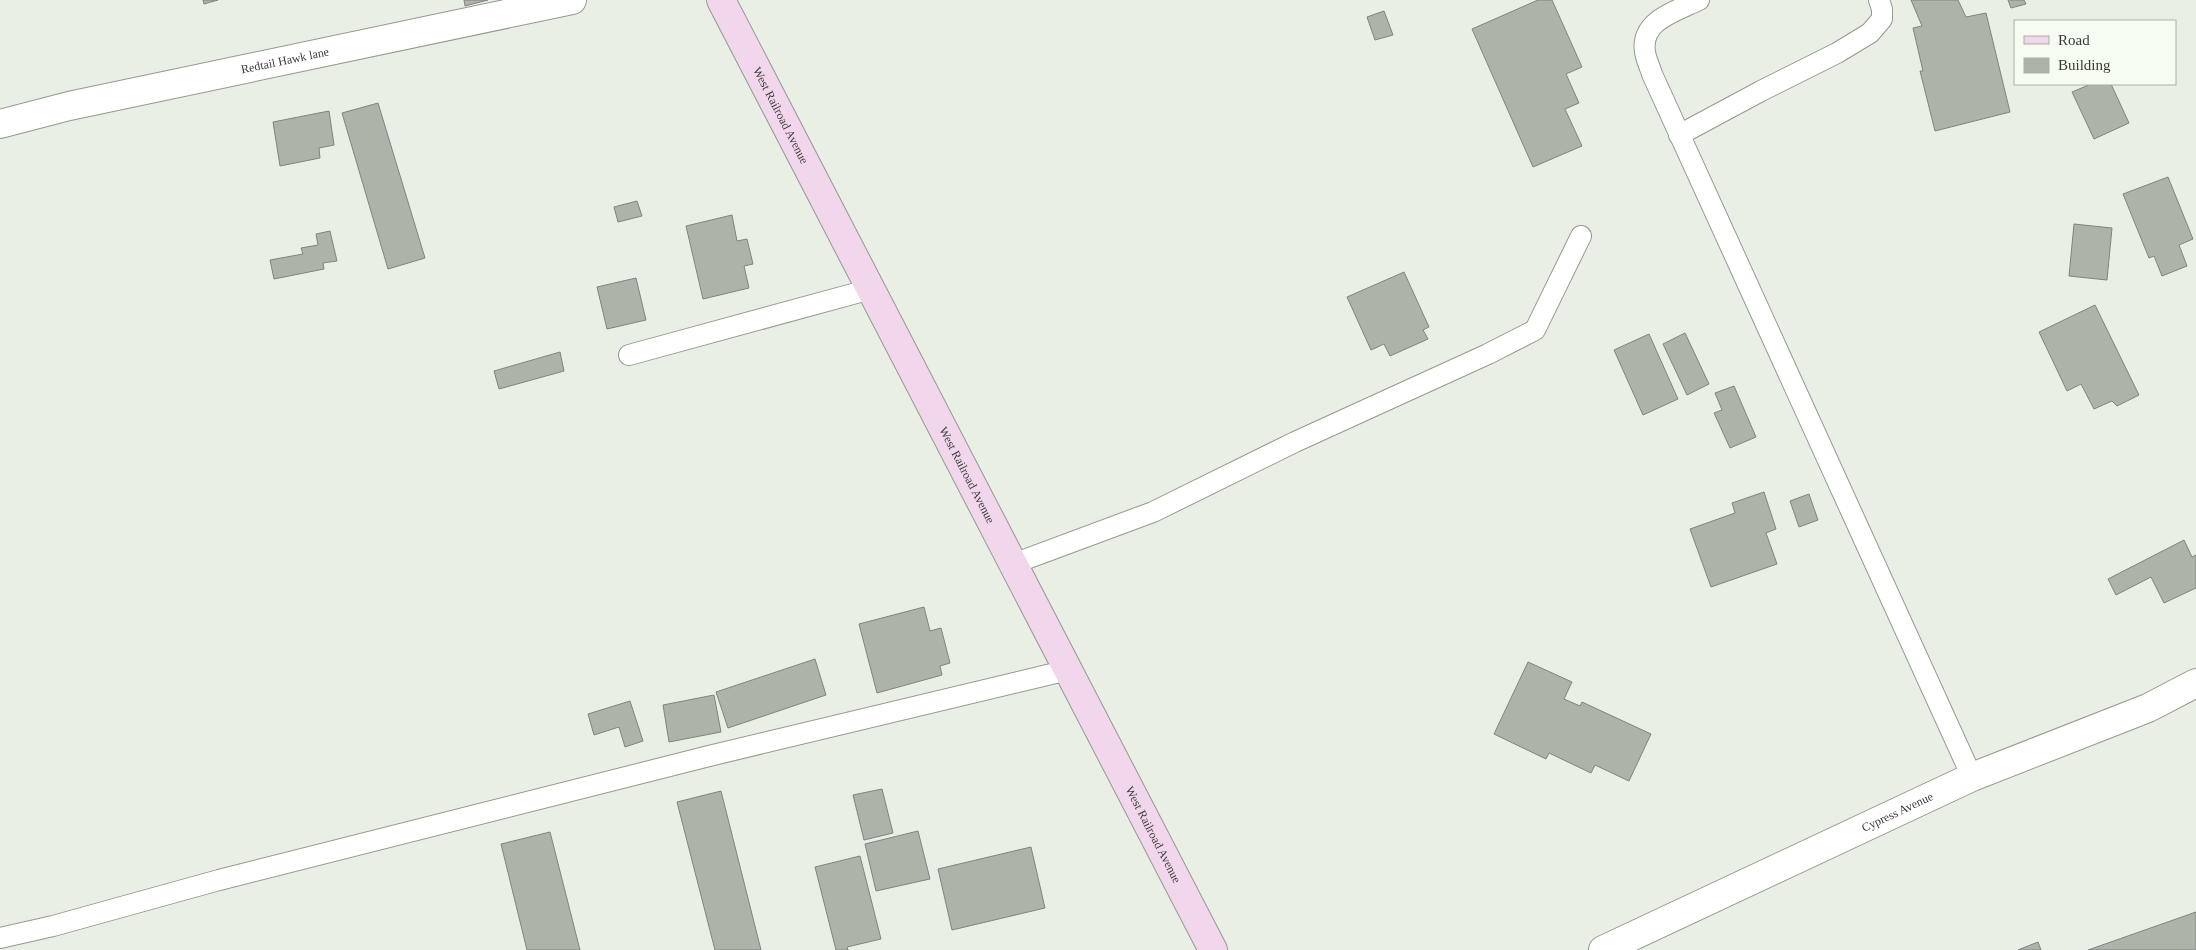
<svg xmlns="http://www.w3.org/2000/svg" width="2196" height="950" font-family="'Times New Roman',serif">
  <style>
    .building { fill: #aeb3aa; stroke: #80847c }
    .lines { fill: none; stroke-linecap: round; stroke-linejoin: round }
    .lane-casing { stroke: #949990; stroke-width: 22 }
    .street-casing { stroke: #949990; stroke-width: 30 }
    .secondary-casing { stroke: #949990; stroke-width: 30 }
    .lane { stroke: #fff; stroke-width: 20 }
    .street { stroke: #fff; stroke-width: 28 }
    .secondary { stroke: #f2d6ec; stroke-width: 28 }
    .labels { text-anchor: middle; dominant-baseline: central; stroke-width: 5; stroke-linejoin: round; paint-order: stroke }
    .street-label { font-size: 12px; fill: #393b37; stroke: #f7fcf2 }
  </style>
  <rect width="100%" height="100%" fill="#eaefe5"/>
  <g class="building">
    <path d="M203,0h15l-14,4z"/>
    <path d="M464,0h24l-23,6z"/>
    <path d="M1538,0h14l30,67 -16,7 13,29 -14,6 17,37 -49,21 -61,-138z"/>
    <path d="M1911,0h47l8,17 20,-4 24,99 -75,19 -15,-60h3l-10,-43 9,-2z"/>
    <path d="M2008,0h16l2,4 -15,4z"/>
    <path d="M1384,11l9,24 -18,5 -8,-23z"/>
    <path d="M2091,84h20l18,39 -35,16 -22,-47z"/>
    <path d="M378,103l47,155 -37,11 -46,-156z"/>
    <path d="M329,111l5,34 -15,3 1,10 -40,8 -7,-44z"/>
    <path d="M2168,177l25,62 -14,6 8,21 -25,10 -8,-20 -5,2 -26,-64z"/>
    <path d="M637,201l5,15 -24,6 -4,-15z"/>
    <path d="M732,215l5,26 10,-2 6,25 -9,2 5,22 -46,11 -17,-73z"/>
    <path d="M2074,224l38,4 -5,52 -38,-4z"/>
    <path d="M330,231l7,30 -14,2 1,6 -50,10 -4,-19 33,-6 -2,-6 17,-3 -2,-11z"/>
    <path d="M1404,272l25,55 -6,3 5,9 -38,17 -6,-12 -13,6 -24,-53z"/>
    <path d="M636,278l10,42 -39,9 -10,-42z"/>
    <path d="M2095,305l44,90 -22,11 -5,-5 -18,8 -13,-25 -14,7 -28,-59z"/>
    <path d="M1685,333l24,51 -22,11 -24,-51z"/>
    <path d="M1649,334l29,65 -35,16 -29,-65z"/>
    <path d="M560,352l4,19 -65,18 -5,-18z"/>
    <path d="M1734,386l22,51 -26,11 -16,-35 8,-3 -7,-17z"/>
    <path d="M1764,492l12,37 -10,4 11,31 -66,23 -21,-58 45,-16 -3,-10z"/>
    <path d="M1809,494l9,26 -19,7 -9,-26z"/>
    <path d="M2184,540l8,17 4,-2v33l-32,15 -13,-26 -35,18 -8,-16z"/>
    <path d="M924,607l6,24 11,-3 9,35 -10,3 2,9 -65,18 -18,-69z"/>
    <path d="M815,659l11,36 -98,33 -12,-36z"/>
    <path d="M1528,662l44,20 -8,17 16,7 2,-4 69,32 -22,47 -34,-16 -4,8 -42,-20 -3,6 -52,-25z"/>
    <path d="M714,695l7,37 -52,10 -6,-37z"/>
    <path d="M630,701l13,40 -18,6 -6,-20 -25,8 -6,-21z"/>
    <path d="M882,789l11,44 -29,7 -11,-45z"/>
    <path d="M721,791l40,159h-46l-38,-148z"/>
    <path d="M918,831l12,48 -54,12 -11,-47z"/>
    <path d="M550,832l30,118h-53l-26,-106z"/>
    <path d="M1031,847l14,61 -93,22 -14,-61z"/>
    <path d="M860,856l21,83 -34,8 1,3h-12l-21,-83z"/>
    <path d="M2196,912v38h-108z"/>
    <path d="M2038,942l3,8h-23z"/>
  </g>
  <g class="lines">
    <g class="lane-casing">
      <g id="lane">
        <path d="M1699,0c-22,11 -59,20 -54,52 1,7 5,15 7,22l320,703"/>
        <path d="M1679,135l82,-44 76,-38 33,-20 12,-14v-10l-3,-9"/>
        <path d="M629,355l242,-66"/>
        <path d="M1013,564l140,-52 142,-70 193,-88 47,-24 46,-94"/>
        <path d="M0,938l53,-12 166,-46 490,-124 359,-86"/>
      </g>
    </g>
    <g class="street-casing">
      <g id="street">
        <path id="s1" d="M0,124l69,-18 503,-106"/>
        <path id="s2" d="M1603,950l369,-173 176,-69 48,-25"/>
      </g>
    </g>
    <g class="secondary-casing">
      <g id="secondary">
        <path id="s3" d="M721,0l492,950"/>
      </g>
    </g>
    <use href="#lane" class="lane"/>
    <use href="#street" class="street"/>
    <use href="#secondary" class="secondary"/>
  </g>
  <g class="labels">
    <g class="street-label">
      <text stroke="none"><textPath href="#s1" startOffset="292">Redtail Hawk lane</textPath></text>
      <text stroke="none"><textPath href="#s3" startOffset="130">West Railroad Avenue</textPath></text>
      <text stroke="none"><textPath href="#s3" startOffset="535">West Railroad Avenue</textPath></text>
      <text stroke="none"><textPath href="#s2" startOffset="325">Cypress Avenue</textPath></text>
      <text stroke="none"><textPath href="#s3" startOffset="940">West Railroad Avenue</textPath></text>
    </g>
  </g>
  <rect x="2014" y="20" width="162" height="65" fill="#f7fcf2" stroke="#abafa7"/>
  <rect x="2024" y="36" width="25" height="8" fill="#f2d6ec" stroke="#abafa7"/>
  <text x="2058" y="45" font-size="15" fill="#393b37">Road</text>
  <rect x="2024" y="58" width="25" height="15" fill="#aeb3aa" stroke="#abafa7"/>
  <text x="2058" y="70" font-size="15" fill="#393b37">Building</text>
</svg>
